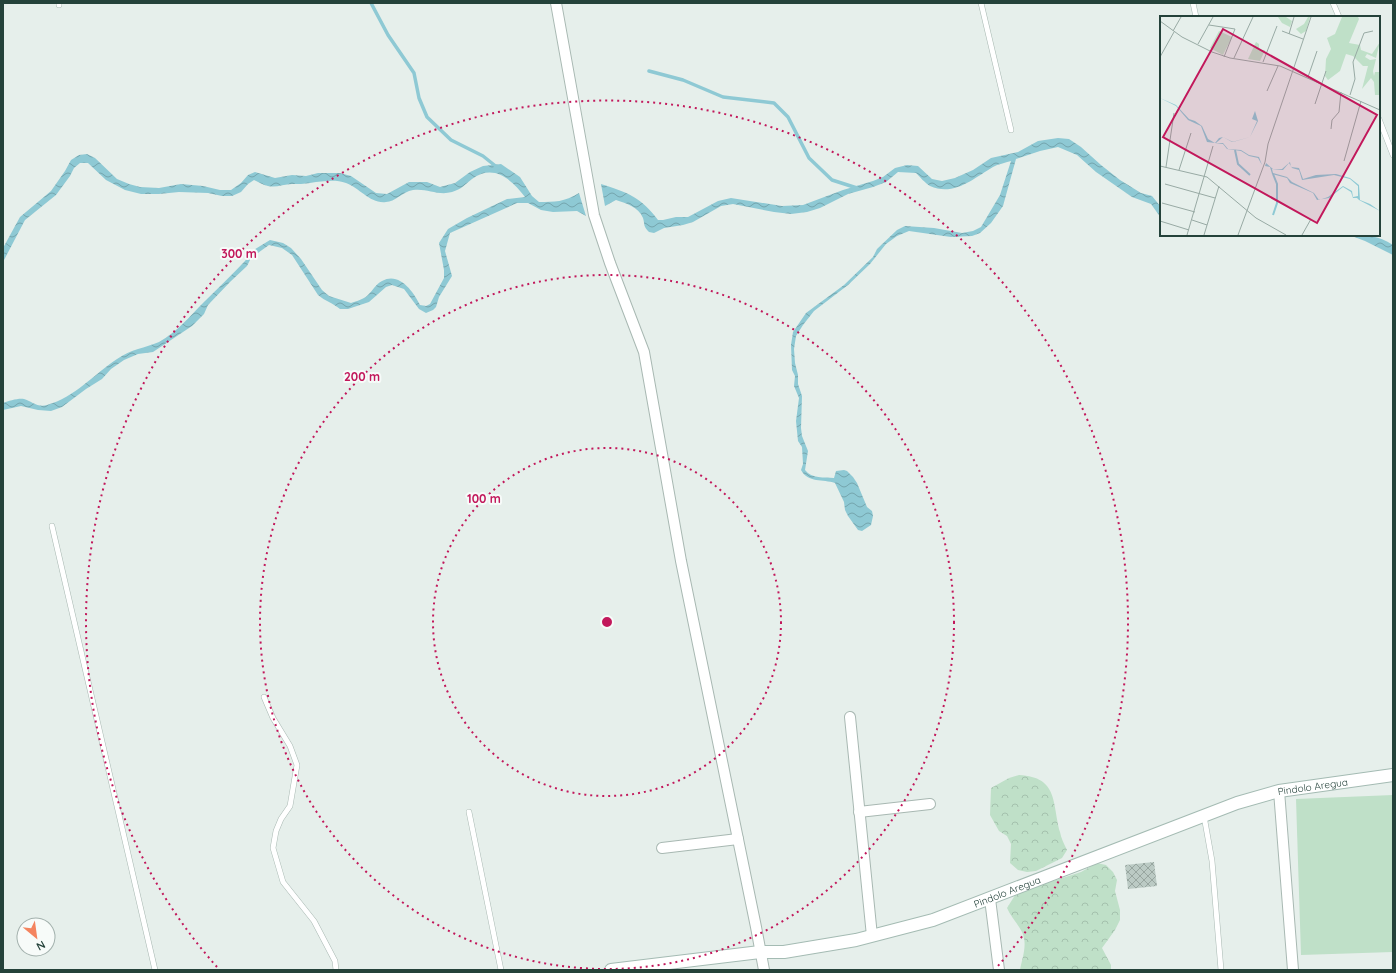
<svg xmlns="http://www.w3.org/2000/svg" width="1396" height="973" font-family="Quicksand,sans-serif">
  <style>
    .forest { fill: url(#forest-crowns) }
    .pitch { fill: #bfe0c8 }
    .water { fill: url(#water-waves) }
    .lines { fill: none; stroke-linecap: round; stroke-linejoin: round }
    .stream { stroke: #8ec9d4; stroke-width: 3.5 }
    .building { fill: url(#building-cross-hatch) }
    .service-casing { stroke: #a8b8b2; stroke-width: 6 }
    .minor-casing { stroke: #a8b8b2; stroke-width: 12 }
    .secondary-casing { stroke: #a4bbb3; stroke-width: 14 }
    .service { stroke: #fff; stroke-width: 5 }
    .minor { stroke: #fff; stroke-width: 10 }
    .secondary { stroke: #fff; stroke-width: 12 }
    .ring { fill: none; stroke: #c2185b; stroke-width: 2; stroke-dasharray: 2 4 }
    .labels { text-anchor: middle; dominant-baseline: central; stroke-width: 4; stroke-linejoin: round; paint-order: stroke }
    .street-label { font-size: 10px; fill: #24423a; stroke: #f7fbf9 }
    .inset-river { fill: none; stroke: #8ec9d4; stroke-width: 2 }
    .inset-road { fill: none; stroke: #98aaa4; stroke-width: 1 }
    .view { fill: #c2185b; fill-opacity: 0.15; stroke: #c2185b; stroke-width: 2 }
    .inset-edge { fill: none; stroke: #24423a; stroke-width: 2 }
    .centre { fill: #c2185b; stroke: #f7fbf9; stroke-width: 2 }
    .ring-label { font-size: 12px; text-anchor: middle; font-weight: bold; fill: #c2185b; stroke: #f7fbf9; stroke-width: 4; stroke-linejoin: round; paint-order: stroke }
  </style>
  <defs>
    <pattern id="forest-crowns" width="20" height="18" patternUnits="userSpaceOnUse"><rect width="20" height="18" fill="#bfe0c8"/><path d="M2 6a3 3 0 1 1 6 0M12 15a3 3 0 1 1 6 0" fill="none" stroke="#a4c1ad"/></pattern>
    <pattern id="water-waves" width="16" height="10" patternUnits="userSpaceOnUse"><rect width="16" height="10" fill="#8ec9d4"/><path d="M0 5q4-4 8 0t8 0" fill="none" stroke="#74a5ad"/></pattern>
    <pattern id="building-cross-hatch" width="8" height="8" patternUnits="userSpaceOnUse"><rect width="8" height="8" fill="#bbcac4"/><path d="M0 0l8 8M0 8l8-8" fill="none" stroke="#98a6a0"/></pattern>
  </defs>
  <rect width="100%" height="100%" fill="#e6efeb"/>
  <g class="forest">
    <path d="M1019,775c40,2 33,29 41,57 1,6 4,12 7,18l-5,8 -26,13 -9,1 -9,-2 -8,-7 1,-19 -4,-8 -8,-5 -9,-16 1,-27 18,-10z"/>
    <path d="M1097,863l9,2 7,7 4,8 -2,11 5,19v10l-5,10 -13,18 9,17v5h-91c2,-11 8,-26 2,-38 -4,-8 -11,-15 -15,-24l10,-16 18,-8 18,-3 28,-9z"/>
  </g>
  <path class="pitch" d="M1393,795v157l-92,3 -5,-156z"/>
  <g class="water">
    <path d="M1058,138l11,1 12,8 20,18 19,15 21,13 11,3 9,11v11l-10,-14 -19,-7 -36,-25 -19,-17 -19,-8 -18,4 -24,8 -13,47 -12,17 -11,10 -8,3 -21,1 -42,-6 -12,5 -11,8 -16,20 -22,21 -34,26 -11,14 -7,11 -2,13 1,14 3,12v9l4,12 -1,32 1,8 6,15 -3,19c7,9 19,7 29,8l2,-7 8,-1 3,1 6,6 4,6 10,24 5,4 1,5 -2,9 -9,6 -4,-1 -10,-14 -3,-6 -1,-8 -9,-19c-12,-4 -27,0 -34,-13l2,-6 -1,-17 -4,-6 -2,-20 3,-23 -5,-12 1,-10 -3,-6 -1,-25 2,-13 13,-19 38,-28 29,-28 4,-8 20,-19 8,-4 29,2 28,5 11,-2 8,-4 19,-32 11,-34c-6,2 -13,3 -18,6 -19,11 -39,30 -63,19 -5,-3 -10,-9 -14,-13l-18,-1 -12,10 -13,5 -25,7 -28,14 -13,4 -16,2 -17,-2 -41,-8 -12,2 -28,16 -10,3 -19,3 -10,5 -5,-1c-6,-6 -4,-7 -6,-14 -4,-11 -18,-15 -27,-18l-11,6 -4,-22c26,8 41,14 57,36h5l13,-3h12l30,-16 13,-3 51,8 21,-1 40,-15 30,-9 10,-4 12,-9 12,-3 11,1 14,13 10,2 13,-3 18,-8 18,-12 27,-6 20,-11z"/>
    <path d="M87,154l8,4 22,21 12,5 11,3 19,1 22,-4 22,2 17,4h11l10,-7 7,-8 7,-3 20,6 17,-3 14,1 12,-3h22l11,3 25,17 11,1 22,-12h18l13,5 15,-4 15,-11 13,-6 18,-2 19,13 12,19 7,6c16,0 25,0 40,-9l7,23 -9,-5 -24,1 -12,-2 -13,-7h-11l-67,30 -5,18 7,25 -13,21 -3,10 -3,3 -7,3 -7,-4 -15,-20 -12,-4 -6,2 -17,15 -21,7h-8c-7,-6 -15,-8 -22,-14l-26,-40 -10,-7 -13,-3 -18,13 -4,8 -17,16 -22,23 -4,9 -12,12 -39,26 -15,2 -14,6 -13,9 -9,10 -16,10 -24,18 -11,4 -13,-1 -17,-4 -18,4v-7c6,-2 15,-5 21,-4 7,2 14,9 23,6 28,-8 46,-30 70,-46 14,-10 28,-11 42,-17 18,-10 31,-26 45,-40 14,-14 28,-27 41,-41l7,-10 18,-11 13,3 8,5 10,11 21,31 7,6 22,7c6,-2 13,-4 17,-8 5,-5 8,-11 14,-14 17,-10 32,11 38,24l6,1 4,-2 14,-26v-8l-5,-27 9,-14 19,-11 40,-19 18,-2c-13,-17 -31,-34 -53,-18 -8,6 -10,10 -20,13 -14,4 -25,-4 -39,-2 -11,2 -18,12 -27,12 -16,2 -26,-14 -40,-19 -14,-5 -31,0 -45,1 -3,0 -6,0 -9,0 -8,0 -16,4 -24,2 -5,-1 -9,-4 -14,-6l-6,4 -7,8 -9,4h-10l-14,-3 -29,-1 -20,2h-18l-16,-4 -19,-10 -18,-17h-8l-6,5 -4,8 -14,19 -31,25 -22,42v-14l17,-31 31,-26 14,-20 6,-11 8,-5z"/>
    <path d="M1349,235c17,0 29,0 44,10v10l-28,-14z"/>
  </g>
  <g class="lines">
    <g class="stream">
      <path d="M371,3l17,32 26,38 5,25 8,19 24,23 32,16 15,12"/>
      <path d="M649,71l34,9 40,17 51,6 14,14 21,41 23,22 25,8"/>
    </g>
  </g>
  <path class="building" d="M1154,862l3,24 -29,3 -3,-24z"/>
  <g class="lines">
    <g class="service-casing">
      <g id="service">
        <path d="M59,3v2"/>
        <path d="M981,3l30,127"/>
        <path d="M1193,3l3,14"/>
        <path d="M1333,3l6,14"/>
        <path d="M1379,119l14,36"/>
        <path d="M52,526l103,444"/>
        <path d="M264,697l9,21 17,28 7,19 -7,41 -9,13 -5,12 -3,17 10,34 31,39 21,40 1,9"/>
        <path d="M469,812l32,158"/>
        <path d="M1204,816l8,45 9,109"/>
      </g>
    </g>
    <g class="minor-casing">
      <g id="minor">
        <path d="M556,3l38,212 16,48 34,89 37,209 75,366 8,43"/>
        <path d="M850,717l22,219"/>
        <path d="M1279,791l14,179"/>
        <path d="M859,812l71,-8"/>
        <path d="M662,848l76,-9"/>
        <path d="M990,899l9,71"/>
      </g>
    </g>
    <g class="secondary-casing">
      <g id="secondary">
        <path id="s1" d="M611,970l149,-18h24l72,-12 77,-20 304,-117 42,-12 114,-16"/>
      </g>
    </g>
    <use href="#service" class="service"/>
    <use href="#minor" class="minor"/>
    <use href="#secondary" class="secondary"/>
  </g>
  <g class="ring">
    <circle cx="607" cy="622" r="174"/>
    <circle cx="607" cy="622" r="347"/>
    <path d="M217 967A521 521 0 1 1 997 967"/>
  </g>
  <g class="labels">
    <g class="street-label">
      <text stroke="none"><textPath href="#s1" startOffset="730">Pindolo Aregua</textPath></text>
      <text stroke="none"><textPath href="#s1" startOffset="406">Pindolo Aregua</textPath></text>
    </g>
  </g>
  <g transform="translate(1160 16)">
    <rect width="220" height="220" fill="#e6efeb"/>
    <path d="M118,1h8l6,4 -2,6 -8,-4zM148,1h2l-4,14 -5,3 -5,-5 8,-5zM182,1h16l1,2 -10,24 11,2 1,5 11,4 8,-12 -4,16 -9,-4 -2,3 5,3 6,-1 -3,12 1,5 1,-4h5l-1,23h-4l-1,-13 -3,-4 -9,11 6,-23h-5l-10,-10 -7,-2 -6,17 -12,9 -3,-4 1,-17 5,-10 -4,-11 8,-4zM96,26l3,2v6h6l-5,11 -12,-2z" fill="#bfe0c8"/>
    <path d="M59,15l13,6 -9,18 -13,-7z" fill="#bfe0c8"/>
    <path d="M0,82l16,7 13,14 6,2 7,5 6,13 7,4 4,-5 4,-1 10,5 17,-5 7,-16 -5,-2 3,-8 3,10 -8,16 -18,5 -9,-5 -7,6h7l5,6 13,1 8,5 10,2 3,8 -4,-7 -9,-2 -8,-5 -14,-2 -4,-5 -16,-2 -6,-16 -13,-6 -12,-14zM130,146l1,5 8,1 4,11 13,-4 20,-1 14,4 9,7 1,15 10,4 10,7 -21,-11 -2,-2h-4l-2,-6 -8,-5 -14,11 -12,2 -4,-7 -23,-10 -3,-5 -15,-4 -2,-7 -5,-1 1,-3 7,6h9zM129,147l3,5 7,2 3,10 32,-5 16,4 8,7v10l-5,1 -1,-6 -9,-5 -15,11 -9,3 -5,-7 -22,-11 -5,-5 -14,-4 -1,-4 11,1z" fill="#8ec9d4" fill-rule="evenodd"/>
    <path class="inset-river" d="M75,134l3,14 12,11M113,158l4,10v19l-4,12"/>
    <path class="inset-road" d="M0,5l22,16 30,15 18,6 50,8 100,44M49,9l26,4 -11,28M13,15l8,-14M122,15l21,8M129,18l5,-17M38,28l15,-27M0,41l14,-25M74,42l19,-41M103,46l14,-36M148,61l9,-26M107,75l11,-25M190,79l5,-16 -2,-17 11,-29 9,-2M155,88l11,-33M171,113l1,-9 7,-8 2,-20M184,145l17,-60M0,150l47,11 49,41 30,17M6,151l8,-54M19,154l12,-37M5,168l50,14M2,187l33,9M32,204l15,5M0,205l29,9M27,219l26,-89M44,219l15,-49M78,219l27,-73 3,-18 43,-127M142,219l9,-16"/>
    <path class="view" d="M63,13l154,86 -60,108 -154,-86z"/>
    <rect width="220" height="220" class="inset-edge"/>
  </g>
  <circle cx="607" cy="622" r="6" class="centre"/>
  <g class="ring-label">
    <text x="239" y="258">300 m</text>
    <text x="362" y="381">200 m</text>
    <text x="484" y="503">100 m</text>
  </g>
  <rect width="1396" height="973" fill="none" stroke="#24423a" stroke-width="8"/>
  <g transform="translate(36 937) rotate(151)"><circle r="19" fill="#f7fbf9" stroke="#a3b1ad"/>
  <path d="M0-3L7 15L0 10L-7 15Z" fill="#f4845f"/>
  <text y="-6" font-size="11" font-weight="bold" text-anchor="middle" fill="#24423a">N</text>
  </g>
</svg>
